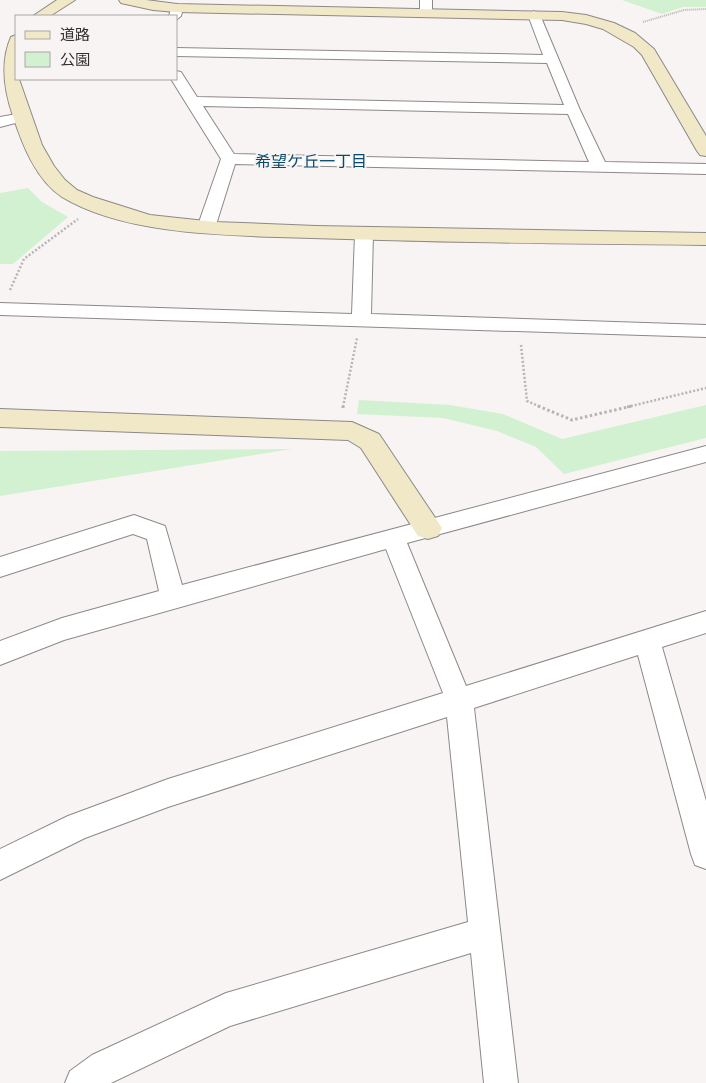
<svg xmlns="http://www.w3.org/2000/svg" width="706" height="1083" font-family="Cabin,'Noto Sans JP',sans-serif">
  <style>
    .green { fill: #d2f1d1 }
    .lines { fill: none; stroke-linecap: round; stroke-linejoin: round }
    .street-casing { stroke: #8c8988; stroke-width: 2 }
    .secondary-casing { stroke: #8c8988; stroke-width: 2 }
    .path-far2 { stroke: #b7b4b3; stroke-width: 2; stroke-dasharray: 1 1; stroke-linecap: butt }
    .path-far1 { stroke: #b7b4b3; stroke-width: 2.5; stroke-dasharray: 2 2; stroke-linecap: butt }
    .path { stroke: #b7b4b3; stroke-width: 3; stroke-dasharray: 2.5 2.5; stroke-linecap: butt }
    .street { fill: #fff; fill-rule: evenodd }
    .secondary { fill: #f1e8c8; fill-rule: evenodd }
    .labels { text-anchor: middle; dominant-baseline: central; stroke-width: 4; stroke-linejoin: round; paint-order: stroke }
    .far-neighbourhood-label { font-size: 16px; fill: #074a69; stroke: #f8f4f3 }
  </style>
  <rect width="100%" height="100%" fill="#f8f4f3"/>
  <g class="green">
    <path d="M622,0h84v7h-23l-21,7z"/>
    <path d="M28,188l14,14 26,15 -55,47h-13v-71z"/>
    <path d="M359,400l91,5 53,9 59,25 144,-34v33l-142,36 -28,-27 -39,-16 -54,-13 -86,-4z"/>
    <path d="M292,449l-292,47v-45z"/>
  </g>
  <g class="lines">
    <g class="street-casing">
      <g id="street">
        <path d="M420,0h12v12l-1,3h-10l-1,-3z"/>
        <path d="M177,4l6,4 -2,8 -5,4v-4h-7l3,-11z"/>
        <path d="M534,11l6,4 40,95 25,52 101,2v10l-471,-10 -20,64 -3,4 -6,1 -6,-1 -3,-4 24,-69 -50,-80h5v-8l5,1 16,25 367,8 -17,-42 -371,-7v-8l367,7 -15,-40zM203,106l365,8 21,48 -355,-8z"/>
        <path d="M22,113l5,1 2,3 -2,3 -27,7v-10z"/>
        <path d="M364,229l6,1 3,4 -2,80 335,11v12l-706,-22v-12l352,11 3,-80 3,-4z"/>
        <path d="M706,446v16l-299,81 59,143 240,-75v22l-44,14 44,154v68l-11,-4 -4,-11 -53,-199 -164,53 44,375h-34l-13,-130 -241,73 -119,57h-46l5,-12 22,-16 134,-62 242,-71 -21,-205 -279,90 -83,31 -85,42v-31l68,-33 100,-37 275,-86 -57,-144 -322,91 -64,25v-24l62,-23 97,-27 -12,-52 -14,-5 -133,43v-20l134,-42 31,11 17,59z"/>
      </g>
    </g>
    <g class="secondary-casing">
      <g id="secondary">
        <path d="M57,0h18l-25,16h-17z"/>
        <path d="M119,0h27l31,4 385,8 24,3 28,8 21,10 19,16 52,87v20l-6,-1 -3,-4 -55,-96 -8,-8 -31,-18 -17,-5 -24,-4 -385,-8 -24,-2 -32,-7z"/>
        <path d="M16,35v44h3l23,66 12,21 11,14 12,10 16,7 57,18 65,7 101,4 390,7v12c-108,-1 -217,-2 -325,-5 -35,-1 -69,-2 -104,-3 -65,-2 -158,-5 -215,-40 -26,-17 -40,-53 -49,-81 -9,-26 -13,-54 -2,-79z"/>
        <path d="M0,409l352,13 27,12 63,94 -4,8 -10,3 -10,-3 -57,-88 -13,-8 -348,-13z"/>
      </g>
    </g>
    <path class="path-far2" d="M643,22l41,-12 22,-1"/>
    <g class="path-far1">
      <path d="M10,290l14,-31 54,-40"/>
      <path d="M521,345l6,56 14,6"/>
      <path d="M343,407l14,-69"/>
      <path d="M627,407l79,-19"/>
    </g>
    <g class="path">
      <path d="M538,406l34,14 60,-14"/>
      <path d="M343,408v-2"/>
    </g>
    <use href="#street" class="street"/>
    <use href="#secondary" class="secondary"/>
  </g>
  <g class="labels">
    <g class="far-neighbourhood-label">
      <text x="311" y="161">希望ケ丘一丁目</text>
    </g>
  </g>
  <rect x="15" y="15" width="162" height="65" fill="#f8f4f3" stroke="#a9a6a5"/>
  <rect x="25" y="31" width="25" height="8" fill="#f1e8c8" stroke="#a9a6a5"/>
  <text x="60" y="40" font-size="15" fill="#323130">道路</text>
  <rect x="25" y="52" width="25" height="15" fill="#d2f1d1" stroke="#a9a6a5"/>
  <text x="60" y="65" font-size="15" fill="#323130">公園</text>
</svg>
